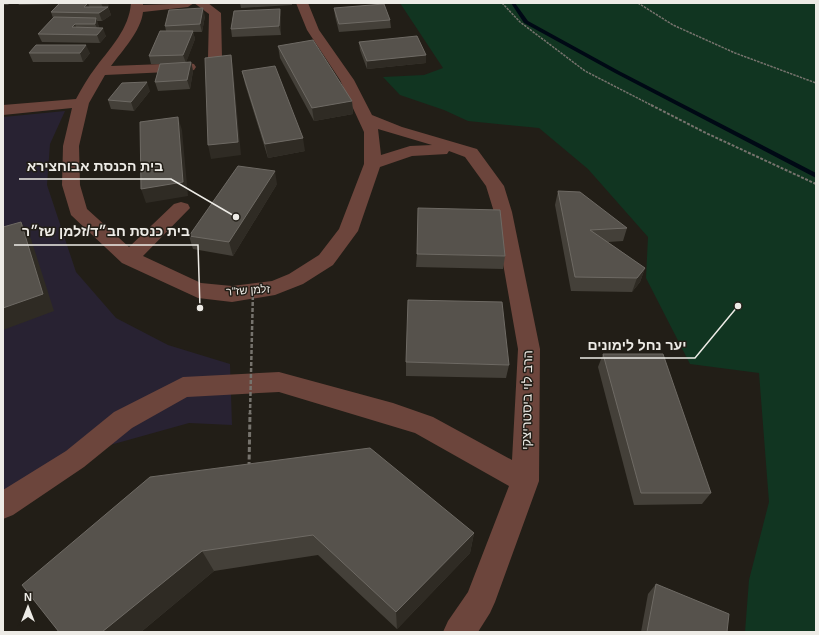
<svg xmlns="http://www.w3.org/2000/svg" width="819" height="635" font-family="Helvetica,'Noto Sans Hebrew',sans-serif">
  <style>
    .education { fill: #282232 }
    .green { fill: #113521 }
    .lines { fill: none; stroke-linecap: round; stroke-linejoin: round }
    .stream { fill: #000915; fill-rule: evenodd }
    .path-far1 { stroke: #76736d; stroke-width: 1.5; stroke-dasharray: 2.5 1; stroke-linecap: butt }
    .path { stroke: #76736d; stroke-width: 2; stroke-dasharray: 3 1.5; stroke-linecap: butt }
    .minor { fill: #6c453c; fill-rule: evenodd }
    .path-bridge-far1 { stroke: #76736d; stroke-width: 2.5; stroke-dasharray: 4 2; stroke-linecap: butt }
    .path-bridge { stroke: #76736d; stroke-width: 3; stroke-dasharray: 5 2.5; stroke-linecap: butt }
    .wall { fill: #444039 }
    .shaded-wall { fill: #2f2b24 }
    .building { fill: #56524c; stroke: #6e6a64 }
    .labels { text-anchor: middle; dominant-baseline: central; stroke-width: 3; stroke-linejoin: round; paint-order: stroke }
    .far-street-label { font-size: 11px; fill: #edebe6; stroke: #221e17 }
    .street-label { font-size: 13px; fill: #edebe6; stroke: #221e17 }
    .leader { fill: none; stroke: #edebe6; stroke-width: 1.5 }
    .callout-dot { fill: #edebe6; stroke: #221e17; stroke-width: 1.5 }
    .callout-label { font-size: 14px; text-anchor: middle; font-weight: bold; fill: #edebe6; stroke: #221e17; stroke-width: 3; stroke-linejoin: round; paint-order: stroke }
  </style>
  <rect width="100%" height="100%" fill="#221e17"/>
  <path class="education" d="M65,111l-15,33 -3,41 29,87 40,46 52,27 62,19 2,61 -43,-2 -86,24 -100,70v-400z"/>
  <path class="green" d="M400,3h416v629h-71l4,-52 20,-78 -10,-129 -69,-9 -44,-86 2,-41 -60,-68 -49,-41 -71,-7 -24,-11 -44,-15 -17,-18 41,-2 19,-7z"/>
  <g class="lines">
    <path class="stream" d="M511,3h4l13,18 91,50 197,102v5l-201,-105 -91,-50z"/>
    <g class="path-far1">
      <path d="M502,3l18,19 65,49 68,35"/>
      <path d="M638,3l35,22 62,28 81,30"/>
    </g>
    <path class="path" d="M651,105l55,28 110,51"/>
    <path class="minor" d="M131,3h12v2l65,-2 13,10 1,45 -2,3h-10l-2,-3 1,-44 -15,-11 -6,4 -45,5c-2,19 -21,39 -32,54l78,-3 5,1 2,3 -2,3 -5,1 -84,4 -16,28 -10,43 1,39 7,24 42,38 45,-43 7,-2 7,2 2,4 -47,48 58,27 31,3 40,-5 17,-7 30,-19 20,-26 25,-65v-32l-24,-52 -33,-50 -11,-27h12l11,27 35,50 18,35 30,12 75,22 27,37 8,26 28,137 -1,132 -44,121 -5,11 -12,19h-35l5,-11 20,-29 41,-106 -94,-53 -136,-41 -92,5 -55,31 -48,39 -71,48 -10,4v-29l63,-39 48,-39 69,-35 96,-5 114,31 40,14 79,43 6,-111 -24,-137 -8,-26 -21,-29 -16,-6 -2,3 -35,2 -32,11 -22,64 -25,34 -30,19 -28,11 -43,7 -34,-4 -76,-35 -51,-48 -9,-30 1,-39 9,-38 -69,7v-10l73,-6c6,-11 12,-22 20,-32 15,-20 33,-38 35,-64zM378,129l54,16 -22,1 -29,9z"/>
    <path class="path-bridge-far1" d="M250,414l3,-123"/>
    <path class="path-bridge" d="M249,467l1,-54"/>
  </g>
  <g class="wall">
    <path d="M3,3h7l-2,2h-5z"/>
    <path d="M18,3h83l8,3 -1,1 3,8 -9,6h-5l2,7 7,8 -6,7 -58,-1 -4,-8 15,-16 -2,-6 7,-8 -39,1z"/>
    <path d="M240,3h52v2l-51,3z"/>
    <path d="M334,8l56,12 1,8 -52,4 -4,-16z"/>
    <path d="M280,9l1,8v18l-49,2 -1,-8z"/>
    <path d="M205,16l-3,16h-9l2,7 -9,23h5l2,9 -3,18 -32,2 -3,-9 5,-18h-9l-2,-8 17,-25 -1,-5z"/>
    <path d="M359,42l67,13v8l-59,6 -7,-19z"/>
    <path d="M278,46l74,55 1,13 -39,7 -34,-63z"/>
    <path d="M29,53h61l-7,9h-50z"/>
    <path d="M242,71l63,80 -37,7 -23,-74z"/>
    <path d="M150,91l-16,20 -23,-2 -3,-9z"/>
    <path d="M277,184l-44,72 -40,-7 -4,-13z"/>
    <path d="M558,191l69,37 -4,13 -15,1 37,26 -5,14 -8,10 -61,-1 -16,-86z"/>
    <path d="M417,254l88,2 -2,13 -87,-2z"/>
    <path d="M603,354l108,139 -9,11 -68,1 -36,-138z"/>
    <path d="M406,362l103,3 -3,13 -100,-2z"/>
    <path d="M150,477l324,56 -4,20 -73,76 -79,-74 -104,16 -73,61h-82z"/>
    <path d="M656,584l71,48h-86l7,-38z"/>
  </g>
  <g class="shaded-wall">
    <path d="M88,3l3,8 -7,-4z"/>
    <path d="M101,3h7l1,3 -2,2 1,-1 3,8 -9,6 -3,-8 5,-3z"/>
    <path d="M203,8l2,8 -3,16 -2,-8z"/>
    <path d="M280,9l1,8v18l-2,-9z"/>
    <path d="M96,18l3,8v6l-4,-8z"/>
    <path d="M75,24l3,8 -6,-5z"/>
    <path d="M103,28l3,8 -6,7 -3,-8z"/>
    <path d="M193,31l2,8 -9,24 -3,-8z"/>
    <path d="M86,45l4,8 -7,9 -3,-9z"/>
    <path d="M231,55l2,12 8,88 -30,4 -3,-14z"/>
    <path d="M426,55v8l-59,6v-8z"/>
    <path d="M191,62l2,9 -3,18 -3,-9z"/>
    <path d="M147,82l3,9 -16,20 -3,-9z"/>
    <path d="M352,101l1,13 -39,7 -2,-13z"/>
    <path d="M178,117l4,13 6,66 -42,7 -5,-14z"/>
    <path d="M303,138l2,13 -37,7 -3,-14z"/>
    <path d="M275,171l2,13 -44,72 -4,-14z"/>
    <path d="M21,222l10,17 23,72 -51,19v-22z"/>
    <path d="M645,268l-5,14 -8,10 5,-14z"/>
    <path d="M474,533l-4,20 -73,76 -1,-17z"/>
    <path d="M202,551l12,20 -73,61h-39z"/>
  </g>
  <g class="building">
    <path d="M60,3h28l-4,4h24l-9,6 -48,-1z"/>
    <path d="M384,4l6,16 -51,4 -5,-16z"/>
    <path d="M203,8l-3,16 -35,2 4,-16z"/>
    <path d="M280,9l-1,17 -48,3 3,-18z"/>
    <path d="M54,17l42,1 -1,6h-20l-3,3 31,1 -6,7 -59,-1z"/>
    <path d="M160,31h33l-10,24 -34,1z"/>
    <path d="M417,36l9,19 -59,6 -8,-19z"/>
    <path d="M313,40l39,61 -40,7 -34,-62z"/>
    <path d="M36,45h50l-6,8h-51z"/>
    <path d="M231,55l7,87 -30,3 -3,-87z"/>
    <path d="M191,62l-4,18 -32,2 5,-18z"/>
    <path d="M275,66l28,72 -38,6 -23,-73z"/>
    <path d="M147,82l-16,20 -23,-2 14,-17z"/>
    <path d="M178,117l5,65 -42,7 -1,-67z"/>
    <path d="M238,166l37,5 -46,71 -40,-6z"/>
    <path d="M558,191l22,1 47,36 -37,2 55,38 -8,10 -62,-1z"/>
    <path d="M418,208l82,2 5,46 -88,-2z"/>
    <path d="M21,222l22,72 -40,14v-81z"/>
    <path d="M408,300l94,2 7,63 -103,-3z"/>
    <path d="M603,354h60l48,139h-70z"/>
    <path d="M370,448l104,85 -78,79 -83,-77 -111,16 -100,81h-43l-37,-47 128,-108z"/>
    <path d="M656,584l73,30 -2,18h-80z"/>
  </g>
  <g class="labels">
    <g class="far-street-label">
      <text transform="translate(248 290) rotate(-4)">זלמן שז"ר</text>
    </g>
    <g class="street-label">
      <text transform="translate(527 400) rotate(-89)">הרב לוי ביסטריצקי</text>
    </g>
  </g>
  <path class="leader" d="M236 217L171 179H19M200 308L198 245H14M738 306L695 358H580"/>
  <g class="callout-dot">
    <circle cx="236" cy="217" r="4"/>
    <circle cx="200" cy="308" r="4"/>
    <circle cx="738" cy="306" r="4"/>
  </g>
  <g class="callout-label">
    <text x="95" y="171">בית הכנסת אבוחצירא</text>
    <text x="106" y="236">בית כנסת חב״ד/זלמן שז״ר</text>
    <text x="637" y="350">יער נחל לימונים</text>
  </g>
  <rect width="819" height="635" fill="none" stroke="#edebe6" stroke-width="8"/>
  <g transform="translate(28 607)" stroke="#221e17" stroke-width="3" paint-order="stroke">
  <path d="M0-3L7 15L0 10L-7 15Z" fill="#edebe6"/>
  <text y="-6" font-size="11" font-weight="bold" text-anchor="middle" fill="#edebe6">N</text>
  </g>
</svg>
